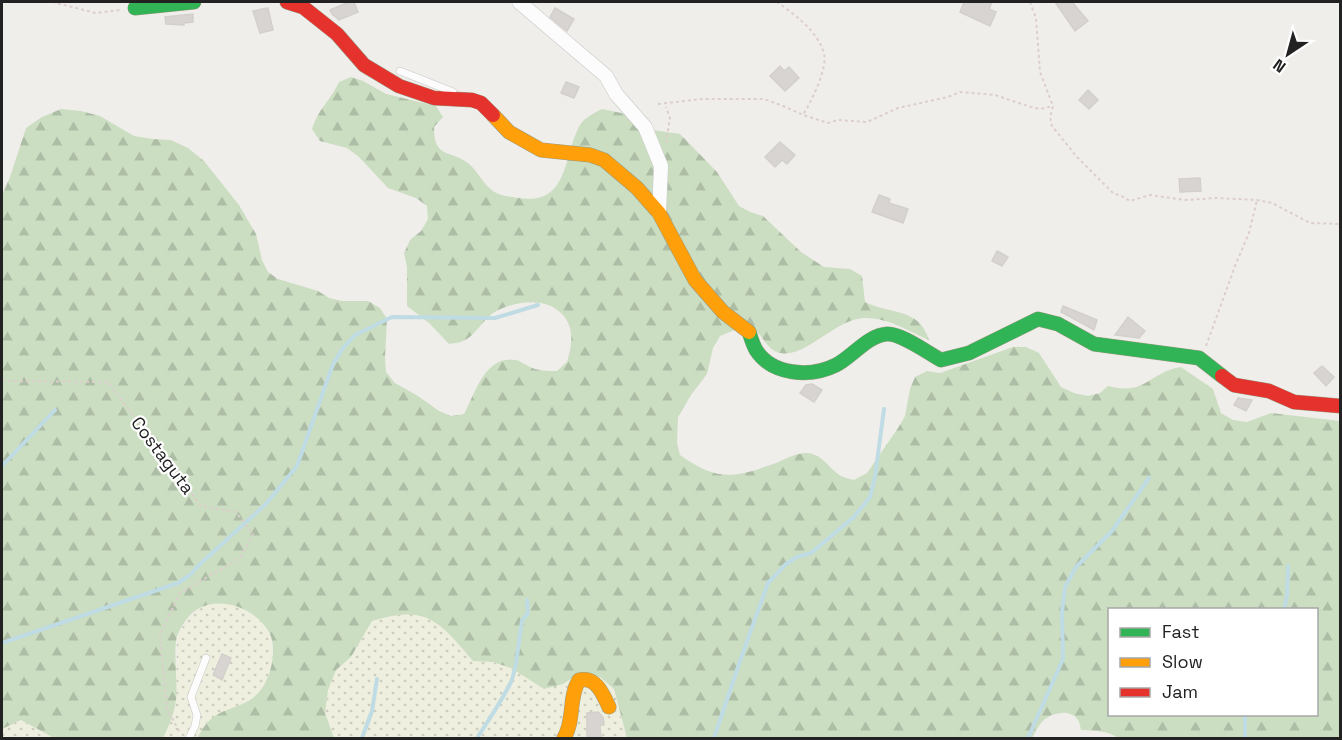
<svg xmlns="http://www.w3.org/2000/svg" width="1342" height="740" font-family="'Space Grotesk',sans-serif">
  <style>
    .farmland { fill: url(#farmland-dots) }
    .forest { fill: url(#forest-firs); fill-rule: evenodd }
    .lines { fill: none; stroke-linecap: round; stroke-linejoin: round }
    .stream { stroke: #bfdbe3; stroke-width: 4 }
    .building { fill: #d7d4d2; stroke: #d3d0cc; stroke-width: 1.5 }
    .lane-casing { stroke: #c9c8c7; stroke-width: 8 }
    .street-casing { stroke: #c9c8c7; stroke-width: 15 }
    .fast-casing { stroke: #999a82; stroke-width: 15 }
    .slow-casing { stroke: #999a82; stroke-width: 15 }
    .jam-casing { stroke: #999a82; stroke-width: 15 }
    .path { stroke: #dccecd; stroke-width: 2; stroke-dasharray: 3 3; stroke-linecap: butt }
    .lane { stroke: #fdfcfc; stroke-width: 7 }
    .street { stroke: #fdfcfc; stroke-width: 14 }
    .fast { stroke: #30b455; stroke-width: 14 }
    .slow { stroke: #ff9f0a; stroke-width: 14 }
    .jam { stroke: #e5322d; stroke-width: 14 }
    .labels { text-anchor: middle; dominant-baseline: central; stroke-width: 4.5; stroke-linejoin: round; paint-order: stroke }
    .street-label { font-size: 18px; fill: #222; stroke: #fff }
  </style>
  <defs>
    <pattern id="farmland-dots" width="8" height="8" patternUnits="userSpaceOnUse" patternTransform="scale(1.5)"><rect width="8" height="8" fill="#efefdf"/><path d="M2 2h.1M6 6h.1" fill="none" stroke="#cdcdbf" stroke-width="1.8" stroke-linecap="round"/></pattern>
    <pattern id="forest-firs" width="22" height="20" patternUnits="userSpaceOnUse" patternTransform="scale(1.5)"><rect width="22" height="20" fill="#cbdec1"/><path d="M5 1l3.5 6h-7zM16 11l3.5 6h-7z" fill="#aebea6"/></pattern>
  </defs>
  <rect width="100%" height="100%" fill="#f0eeeb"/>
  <g class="farmland">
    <path d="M224,603l18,5 18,12 10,15 3,19 -4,20 -8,17 -16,13 -20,8 -18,10 -10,16h-34l8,-17 5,-20 1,-65 11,-18 16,-12z"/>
    <path d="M411,613l21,6 15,11 26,31 20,1 18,6 33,21 36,-16 20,4 14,12 13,49h-293l-9,-25 3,-23 8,-20 15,-13 21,-36 18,-6z"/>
    <path d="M21,720l33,18h-52v-10z"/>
  </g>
  <path class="forest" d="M351,77l12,4 23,13 50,12 7,11 -9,10c0,32 15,22 34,36 10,8 15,21 25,28 7,5 18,6 26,7 51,8 44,-44 61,-73 4,-7 14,-12 22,-16l29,6 22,15 27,4 37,38 22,34 11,6 13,4 38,36 23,15 26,2 12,7 3,26c26,13 54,5 64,38 -21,-9 -40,-22 -64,-22 -30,0 -62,44 -88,34 -9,-3 -13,-13 -19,-19 -3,-3 -8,-6 -11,-8l-27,11 -7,12 -6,26 -16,21 -13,22 -1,26 3,12c38,27 54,23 96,8 9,-4 20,-10 31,-10 16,1 22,16 34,23 4,2 9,3 13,4l13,-7 31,-45 7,-12 5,-27 5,-12 12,-6 13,2 73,-26h13l13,6 22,34 13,6 14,3 12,-3 8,-7c39,10 39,-13 73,-19l32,22 8,24 12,7 14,2 24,-9 69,8v317h-222c-11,-8 -23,-7 -37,-8 -1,-3 -1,-7 -3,-10 -8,-12 -27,-7 -35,1 -5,5 -8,12 -11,17h-405l-13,-49 -14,-12 -20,-4 -17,11 -19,5 -33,-21 -18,-6 -20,-1c-34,-40 -46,-57 -101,-40l-21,36 -15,13 -8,20 -3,23 9,25h-137c3,-4 6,-11 10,-15 20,-22 48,-10 62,-49 4,-11 6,-29 1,-40 -14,-29 -63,-44 -84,-14 -3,4 -7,11 -9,16 -4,15 1,47 -1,64 -2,14 -7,26 -13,38h-109l-33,-18 -19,9v-534l8,-18 16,-49 16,-11 19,-8 20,2 19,5 34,20 19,3 18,1 17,8 16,13 35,44 17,29 6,26 6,12 10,7 40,12 11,7 13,3h26l12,7 7,11 -2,39 1,14 9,11 23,13 21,15 12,5 13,-2c11,-20 21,-60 52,-54 4,1 8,4 12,6 10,5 18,5 29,5l10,-9c5,-17 8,-34 -5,-48 -16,-18 -50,-13 -69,-1 -11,8 -18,23 -30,28 -4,2 -10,2 -14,3l-20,-21 -22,-17v-39l-3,-14 6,-13 11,-9 7,-12 -1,-13 -11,-8 -28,-10 -29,-31 -12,-9 -27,-7 -8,-12c6,-20 19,-29 27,-47zM1110,610h206v104h-206z"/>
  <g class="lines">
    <g class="stream">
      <path d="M2,466l53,-56"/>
      <path d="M1284,610l3,-14 1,-30"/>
      <path d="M2,643l176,-60 12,-8 10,-11 66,-60 31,-38 36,-102 10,-16 12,-13 37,-18 103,1 43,-13"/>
      <path d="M1245,714v24"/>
      <path d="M362,738l10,-27 5,-32"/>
      <path d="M477,738c12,-18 24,-36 34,-56 6,-13 8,-46 11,-61l6,-8 -1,-13"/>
      <path d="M714,738l27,-80 27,-75 18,-19 11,-7 14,-4 43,-36 16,-20 5,-20 9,-68"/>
      <path d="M1028,738l35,-79 -1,-47 3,-25 11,-20 36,-36 37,-53"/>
    </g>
  </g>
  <g class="building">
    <path d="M349,2h5l4,10 -19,8 -7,-6 -2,-4z"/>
    <path d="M964,2h28l-3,7 7,3 -6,14 -30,-14z"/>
    <path d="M1055,2h17l16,19 -13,10z"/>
    <path d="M268,8l5,22 -13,3 -7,-22z"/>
    <path d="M555,8l19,11 -7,12 -17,-14z"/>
    <path d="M193,14v8l-9,1v2l-18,-1 -1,-7z"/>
    <path d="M780,66l4,5 5,-4 10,11 -14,13 -15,-15z"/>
    <path d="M566,82l13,5 -5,11 -13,-5z"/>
    <path d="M1088,90l10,10 -9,9 -10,-9z"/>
    <path d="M780,142l15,13 -8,9 -5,-4 -7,7 -10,-10z"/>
    <path d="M1200,178l1,13 -21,1 -1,-13z"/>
    <path d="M879,195l11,4 -1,4 19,6 -5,14 -31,-11z"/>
    <path d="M997,251l11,6 -6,9 -10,-5z"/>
    <path d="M1063,306l34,14 -3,10 -33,-18z"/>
    <path d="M1128,317l17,14 -6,7 -24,-3z"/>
    <path d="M1322,366l12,11 -8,9 -12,-13z"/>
    <path d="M812,384l10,6 -8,12 -14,-9 6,-8z"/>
    <path d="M1238,398l14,2 -6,11 -12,-6z"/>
    <path d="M222,654l9,4 -9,22 -9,-5z"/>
    <path d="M598,712l5,5 1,8h-4l1,13h-14v-25z"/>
  </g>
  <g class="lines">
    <g class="lane-casing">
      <g id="lane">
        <path d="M400,71l53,21"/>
        <path d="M189,738l6,-12 2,-11 -6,-18 15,-39"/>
      </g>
    </g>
    <g class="street-casing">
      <path id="street" d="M519,2l87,74 10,18 29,33 16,39 -2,47"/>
    </g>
    <g class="fast-casing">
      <g id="fast">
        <path d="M135,8l59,-6"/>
        <path d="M749,332c2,6 4,13 7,18 16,25 54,28 80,15 16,-8 32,-30 51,-31 14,-1 41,19 54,26l28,-7 69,-34 20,5 36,20 105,14 23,18"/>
      </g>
    </g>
    <g class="slow-casing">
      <g id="slow">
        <path d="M493,115l16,17 32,18 49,5 14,5 33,28 22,25 36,67 28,32 26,20"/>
        <path d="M564,738c11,-18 4,-40 15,-58 17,-4 24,14 30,27"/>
      </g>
    </g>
    <g class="jam-casing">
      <g id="jam">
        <path d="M287,2l16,5 34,27 27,31 35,21 35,12 38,2 9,3 12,12"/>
        <path d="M1222,376l12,9 35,6 25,11 46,4"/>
      </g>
    </g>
    <g class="path">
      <path d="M52,2l44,11 24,-3"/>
      <path d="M777,2c17,12 42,30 47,52 4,14 -13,48 -21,61"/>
      <path d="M1030,2l6,16 4,54 13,34 -3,11 2,9 25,31 37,37 6,1 10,6 20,-6 35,5 32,-2 40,2 15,3 38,20 30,1"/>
      <path d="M658,104l44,-5h62l19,7 20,9 25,8 10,-3 29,2 31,-14 50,-11 12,-5 35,3 36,12 9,2 13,-3"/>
      <path d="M666,143l4,-25 -4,-11"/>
      <path d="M1206,346l29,-80 14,-33 8,-33"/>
      <path d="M2,381l106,1 93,124 35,6 17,22 -13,24 -60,35 -20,42 7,73 13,25"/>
    </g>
    <use href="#lane" class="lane"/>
    <use href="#street" class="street"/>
    <use href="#fast" class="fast"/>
    <use href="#slow" class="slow"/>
    <use href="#jam" class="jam"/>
  </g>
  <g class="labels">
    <g class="street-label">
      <text transform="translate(163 455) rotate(53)">Costaguta</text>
    </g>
  </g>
  <rect width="1342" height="740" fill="none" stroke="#222222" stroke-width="6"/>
  <rect x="1108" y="608" width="210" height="108" fill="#ffffff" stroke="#a7a7a7" stroke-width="1.5"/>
  <rect x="1120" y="628" width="30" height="9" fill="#30b455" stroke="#a7a7a7" stroke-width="1.5"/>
  <text x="1162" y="638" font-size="18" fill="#222222">Fast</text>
  <rect x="1120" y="658" width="30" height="9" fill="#ff9f0a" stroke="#a7a7a7" stroke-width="1.5"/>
  <text x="1162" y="668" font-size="18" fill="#222222">Slow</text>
  <rect x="1120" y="688" width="30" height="9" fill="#e5322d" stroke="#a7a7a7" stroke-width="1.5"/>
  <text x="1162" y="698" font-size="18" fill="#222222">Jam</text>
  <g transform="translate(1288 54) rotate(216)" stroke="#ffffff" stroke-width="4.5" paint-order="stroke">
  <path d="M0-4.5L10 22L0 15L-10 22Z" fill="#222222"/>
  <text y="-9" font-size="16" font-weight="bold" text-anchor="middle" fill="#222222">N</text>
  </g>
</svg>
